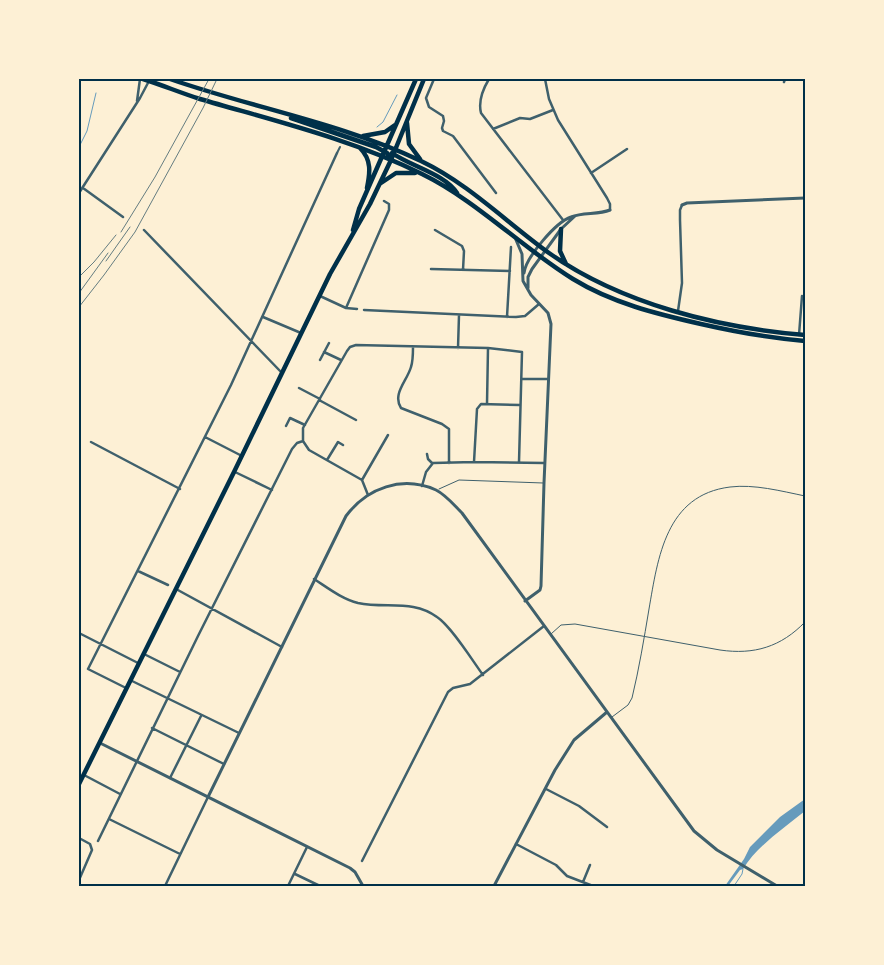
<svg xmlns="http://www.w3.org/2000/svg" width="884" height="965" viewBox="0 0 884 965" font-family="'Open Sans',sans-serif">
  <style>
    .water { fill: #669bbc }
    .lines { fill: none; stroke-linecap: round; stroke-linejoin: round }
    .stream { stroke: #669bbc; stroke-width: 1 }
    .service { stroke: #3f606c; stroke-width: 1 }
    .pedestrian { stroke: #3f606c; stroke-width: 2 }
    .minor { stroke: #3f606c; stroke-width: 2.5 }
    .tertiary { stroke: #3f606c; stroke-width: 3 }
    .trunk { stroke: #003049; stroke-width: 4.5 }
    .rail { stroke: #657d81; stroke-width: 1 }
    .neatline { fill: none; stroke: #003049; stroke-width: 2 }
  </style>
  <rect width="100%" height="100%" fill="#fdf0d5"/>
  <path class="water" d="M805,799V811C784,828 757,846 743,869L740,870L728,886H725L744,859L750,847L780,817Z"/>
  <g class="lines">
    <path class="stream" d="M377,127L383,122L397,95
      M79,147L87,131L96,93
      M734,886L742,874L743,869"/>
    <path class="service" d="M439,489L459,480L543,483
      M551,634L561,625L575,624L720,650C754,655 781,647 805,622
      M612,717L628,705L632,698C639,669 644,639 649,609C658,557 666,495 730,487C754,484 781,491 805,496"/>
    <path class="pedestrian" d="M337,153L340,147"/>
    <path class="minor" d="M434,79L426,98L429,107L443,116L444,121L442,128L443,131L453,136L496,193
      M489,79C483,89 478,101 481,113L563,220
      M545,79L549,99L558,120L607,198L610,204V210
      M784,82L785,79
      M137,101L140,79
      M493,129L520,118L530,119L553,110
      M591,173L627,149
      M83,188L123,217
      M79,193L140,98L149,81
      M144,230L282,373
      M435,230L462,246L464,251L463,270
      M431,269L510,271
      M320,296L346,308L357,309
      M346,308L389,210V204L384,201
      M364,310L516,317L525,316L539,304
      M678,311L682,283L680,220V210L682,205
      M263,317L301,333
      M507,317L511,247
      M799,335L802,296
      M413,347C413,354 413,361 411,367C407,381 392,394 401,408L442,424L449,429V463
      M458,348L459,315
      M324,352L341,360
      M320,360L329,343
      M522,379H548
      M299,388L320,399
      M319,400L356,420
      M487,404L488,348
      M286,426L290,418L305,425
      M205,437L242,456
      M91,442L180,489
      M427,454L428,459L432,463
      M327,460L338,442L343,445
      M474,462L477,409L481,404L520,405
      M235,472L272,490
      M362,480L388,435
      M422,486L426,472L433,463L474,462L544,463
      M368,495L362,480L309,450L303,441V428L347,351L350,347L356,345L488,348L522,352L519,462
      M138,571L168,585
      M314,579C328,588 342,599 358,603C386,609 413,599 437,617C451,626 472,660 483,675
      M176,589L282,647
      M79,633L138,663
      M144,654L180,672
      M130,680L239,733
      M126,688L88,669L231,385L337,153
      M152,728L224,764
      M84,775L120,794
      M170,778L201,716
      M546,789L579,806L607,827
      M109,819L180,854
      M79,838L90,844L92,850L79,880
      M98,841L198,636L292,449L297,443L303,441
      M516,844L556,865L567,876L593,886
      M362,861L448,692L453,688L470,684L544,626
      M295,874L320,886
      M583,882L590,865
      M165,886L208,797
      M288,886L307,847"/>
    <path class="tertiary" d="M682,205L687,203L805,198
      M516,240L522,254L523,281L531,295L548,313L551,324L544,483L541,586L540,590L525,601
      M524,273C526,257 556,222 571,217C583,212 598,215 610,210
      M528,288V277L532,269L561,229L575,216
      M100,743L350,868L355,872L363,886
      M208,797L346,516C367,488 402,475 436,490C446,495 454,505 462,513L694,831L717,850L777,886
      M494,886L555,770L574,740L607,712"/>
    <path class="trunk" d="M143,79C162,85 181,93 200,99C275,121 351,139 422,174C477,201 521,247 573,279C612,303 657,314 701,324C736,332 770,338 805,341
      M170,79C253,108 341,123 421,161C469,184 506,222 549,253C621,304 719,328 805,335
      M291,118L376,147L387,153L391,158
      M407,123L409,144L420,159
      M363,136L385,132L395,125
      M360,148C372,160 370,173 367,188
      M392,153C410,166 445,174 457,193
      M381,183L396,173H415
      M561,229L560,251L566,264
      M353,230L359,209L416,79
      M79,784L234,472L330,274L370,204L391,160L424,79"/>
    <path class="rail" d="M121,232L155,177L209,79
      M106,261L130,227
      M79,277L94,262L116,235
      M79,293L108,253
      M79,307L104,275L135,232L203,108L217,79"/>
  </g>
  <rect width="884" height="965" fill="none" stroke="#fdf0d5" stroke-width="160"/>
  <rect x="80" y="80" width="724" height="805" class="neatline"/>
</svg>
